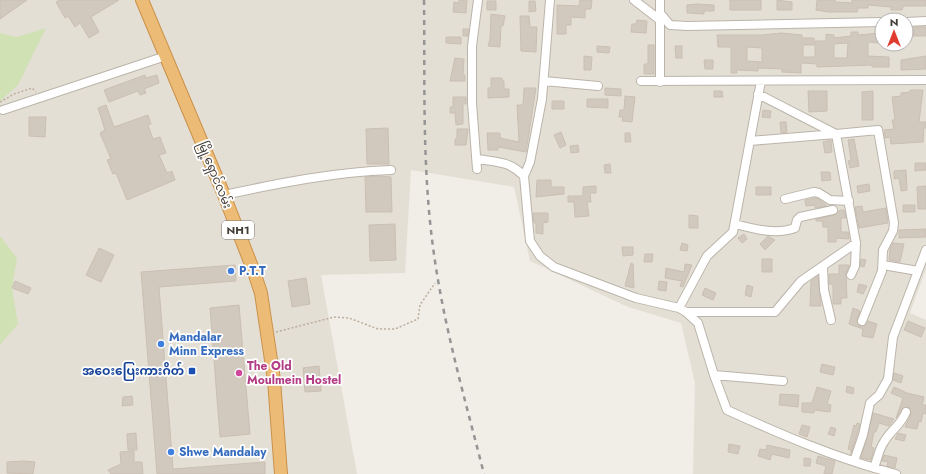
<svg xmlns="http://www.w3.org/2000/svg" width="926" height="474" viewBox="0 0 926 474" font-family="Jost,'Noto Sans Myanmar',sans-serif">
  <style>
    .residential { fill: #e4dfd5; fill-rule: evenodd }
    .green { fill: #d0e1b4 }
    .building { fill: #d1c8be; stroke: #cbbfb2; fill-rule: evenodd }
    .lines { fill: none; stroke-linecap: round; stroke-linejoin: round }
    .minor-casing { stroke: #bbb4aa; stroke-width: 10 }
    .highway-casing { stroke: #ca9048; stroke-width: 14 }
    .path { stroke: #bbae9d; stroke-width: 1.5; stroke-dasharray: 2 2; stroke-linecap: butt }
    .minor { stroke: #fff; stroke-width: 8 }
    .highway { stroke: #ecbc77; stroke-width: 12 }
    .rail { stroke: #959595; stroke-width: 2.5; stroke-dasharray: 5 5; stroke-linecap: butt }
    .shop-dot { fill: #3f7fe0; stroke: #fff; stroke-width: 1.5 }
    .transit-dot { fill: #1a4fb4; stroke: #fff; stroke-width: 1.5 }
    .hotel-dot { fill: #d1479c; stroke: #fff; stroke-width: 1.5 }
    .labels { text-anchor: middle; stroke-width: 3.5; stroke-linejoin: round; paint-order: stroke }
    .shield { fill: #fff; stroke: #7b7773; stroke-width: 1 }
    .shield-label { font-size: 11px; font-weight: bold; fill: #433d37 }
    .street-label { font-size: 12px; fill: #433d37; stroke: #fff }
    .shop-label { font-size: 12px; font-weight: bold; fill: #366cbe; stroke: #fff; text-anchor: start }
    .hotel-label { font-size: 12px; font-weight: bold; fill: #b23c85; stroke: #fff; text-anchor: start }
    .transit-label { font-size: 12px; font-weight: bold; fill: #164399; stroke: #fff; text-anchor: end }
  </style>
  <rect width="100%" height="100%" fill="#f1ede7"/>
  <path class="residential" d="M0,0H926V269L910,313L926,320V474H693L695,383L681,323L628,307L530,261L514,187L411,170L405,273L321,275L357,474H0ZM882,20H906V44H882Z"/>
  <path class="green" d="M46,28L18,85L0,101V33L17,37Z
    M0,236L17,258L12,288L18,324L0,345Z"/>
  <path class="building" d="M0,0H27L0,19Z
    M60,0H119L91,17L99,32L89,38L80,23L75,27L68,16L65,18L56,2Z
    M459,0H467L466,13L453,12L454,2L459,3Z
    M580,0H592L591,9H585V18L571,17V25H566V34H557V5L579,6Z
    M730,0H761V10H730Z
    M777,0L792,2V10H777Z
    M817,0H835V2L852,3V0H926V6H903L902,10H891V7L868,5V8H858L857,12H828L816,10Z
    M487,1H496V10H487Z
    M529,1H535L536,11L529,12Z
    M697,4L714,5V11H704V14L687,13V5Z
    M491,14L505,16L503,26H501L500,47L488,46L490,39Z
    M520,16H529L530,27H537L536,52L521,51Z
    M637,20L647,21L646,33L631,32L632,24H636Z
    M914,27H926V36H913Z
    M463,29H469L468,36H463Z
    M851,32H858V35L879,33L878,43L868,42V56L889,57V67H872V65L817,67V64L803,63L801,65V73L782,72V69L758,68V71L736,70L737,73H731V47H718L717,35H763L781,33L802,35V38H814V45H803V57H815V41H826V34L834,35V38L851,36ZM848,43L847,58H834V44ZM747,47L762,48V62L747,61Z
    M446,37H461V44L446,43Z
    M648,45H654V74H644V64H648Z
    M597,46L610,47L609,53L597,52Z
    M675,46H682V58H676Z
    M584,56L592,57L591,70H584Z
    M926,56V69L901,70V60Z
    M455,58L464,59L463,75H465V81H450Z
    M704,60H713V69H705Z
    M145,75L146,78L157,75L159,83L144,89L146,93L140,95L138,91L109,102L104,90Z
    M491,78H502V81H504V89H509V97L488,98V88H491Z
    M524,88H536L526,152L498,147V150H488L487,133H500V138L519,142L517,105H523Z
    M605,88L621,89V96L605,95Z
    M910,90H923L919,122H926V128H924L923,142L891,144L890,137L885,138L884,130L894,129L892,120H895L892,97L901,96V93L910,92Z
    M714,91H722L723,97H714Z
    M808,91H827V111L809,112Z
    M873,91V120H862V92Z
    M625,96L635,97L632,122L622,121L623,117H619L620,110H624Z
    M453,97H466V104H463V124L456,125L455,113H450V107H453Z
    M587,99H608V108L587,107Z
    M552,101H564V109H552Z
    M106,105L114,127L148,115L151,124L148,125L153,139L160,137L166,153L159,155L167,173L172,171L175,180L127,200L116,173L113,174L107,160L111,159L100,133L105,130L98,108Z
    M763,110L771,111L770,118L762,117Z
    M29,117H46L45,137L29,136Z
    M780,122H786L787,132L781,133Z
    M388,128L389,164H367L366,129Z
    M457,129H468L466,145H455V139H457Z
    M561,132L566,145L560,148L554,135Z
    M625,133H630L631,142H625Z
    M854,139L859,166L850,168L848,161L851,160L848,140Z
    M831,140L832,152L825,153L823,142Z
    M578,145L579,152L571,153L570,146Z
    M915,163H926V170L915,171Z
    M610,164L611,173H605L604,165Z
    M906,170L907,190L901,191L899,178L894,179V171Z
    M821,172H830L831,180L822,181Z
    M378,176L391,177L392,212H366L365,177Z
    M537,180H551V187H564V194L536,197Z
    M869,184L870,191L858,193L857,186Z
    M596,186V193H590L591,202H587L589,216L575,217L574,202H568V196H583V187Z
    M926,186V209H918L917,187Z
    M756,187H771V195H756Z
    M814,198H817L827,206L815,208V205L806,206L805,200Z
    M903,205H915V212H903Z
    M862,206L863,212L886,208L888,223L859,228L855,207Z
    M840,210H844L846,218H841V232H848L849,239L836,238V242H828V227H823L822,221H816V219L835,215Z
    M533,213H548V222L543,223V234L536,233V223H534Z
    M689,215L698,216V228H689Z
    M395,224L396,260L370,261L369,225Z
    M926,229V237L899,238V230Z
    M744,234L747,239L742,243L738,238Z
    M768,236L775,240L765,250L760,244Z
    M682,243L688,245L687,251L680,250Z
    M893,243L904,244L900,262L889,260L890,249Z
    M622,247H633V255L623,256Z
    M99,248L114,255L101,282L86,275Z
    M645,254H653L652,262H644Z
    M762,259H772V272H762Z
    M861,259L866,260L864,267L860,266Z
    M631,263L633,264L634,288L625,286Z
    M685,264L692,265L683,287L680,286L682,281L665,278L666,268L684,272Z
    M235,265L236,281L159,287L173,469L265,462V474H157L141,272Z
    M839,265H849L846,275L847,298H841V304H833V284H829V274H839Z
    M818,276L821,306H810L811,281Z
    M306,278L310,304L292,307L288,281Z
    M15,281L31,288L28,294L12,288Z
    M659,281L667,282L666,291L658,290Z
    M859,284L867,286L863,294L857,292Z
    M747,285L753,287L751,297L745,295Z
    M705,288L716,293L713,300L702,295Z
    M239,305L250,434L220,437L210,308Z
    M853,308L860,311L857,321L860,326H865L868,321L877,324L873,338L862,336L863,329L849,324Z
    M908,321L925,328L921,337L904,330Z
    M822,364L835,367L833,375L820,372Z
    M319,366L321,391L305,392L303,368Z
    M894,373L903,376L901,383L893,380Z
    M847,386L854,388L853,394L846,392Z
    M817,387L831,391L827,404L831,405L830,412L814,410V413L802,412V403H812Z
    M894,387L907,393L924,397L922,405H926V414L923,413L921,422L919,421L917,429L905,427L911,414L909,407L903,408L896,418L903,398L891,393Z
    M780,394L799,395L798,407L779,405Z
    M132,396L133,405L122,406L123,397Z
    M873,413L894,419L889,426L879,423L876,432H874L871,447L874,448L871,460L861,458Z
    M857,423L860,424L851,454V450L848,449L854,425L856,426Z
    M802,425L810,427L807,437L799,434Z
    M831,427L836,429L834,436L828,434Z
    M136,433L137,450H128L127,434Z
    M898,433L906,435L904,441L895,439Z
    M729,444L740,446L738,454L728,452Z
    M767,445L790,450L789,458L772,454L770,460L758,456L760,449L766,450Z
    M134,451V462H142L143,474H111L108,470L121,464L120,452Z
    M884,455L897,458L895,468L887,466L888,462L882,461Z
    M818,456L835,461L832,474H824L826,466L816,463Z
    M804,458L811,459L810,466H804Z
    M24,461L35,462L33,474L7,473V462Z"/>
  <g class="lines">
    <defs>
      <path id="minor" d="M550,0L542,99L530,162L524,176L530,241L540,256L554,267L636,298L679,308L686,312L698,323L714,375L727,410C782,435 838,459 896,474
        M634,0L660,20
        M660,0V82
        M660,13L670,25L687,26L882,22
        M906,22L926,21
        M544,81L598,86
        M641,81L926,80
        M758,94L836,134L878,130L894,223L893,231L883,250L882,271L862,321
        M3,110L166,56
        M750,141L836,134L856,243L855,266L851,275
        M477,159C497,162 509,161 524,176
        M477,169L472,103V46L478,0
        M224,195C280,183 334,172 391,170
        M785,199L814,192L819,193L830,200L849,201
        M735,224C754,229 776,235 795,228L797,220L800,217L833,210
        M883,265L918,271
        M823,268L824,290L831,320
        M679,308L707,256L733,232L761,81
        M686,312H775L801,281L856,243
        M714,375L783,381
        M854,461L863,435L870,403L879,395L888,379L893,337L926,250
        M874,468C877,460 879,449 884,442C892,428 900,427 906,412"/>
      <path id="highway" d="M142,0L224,195L254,272L261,293L274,380L281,474"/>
    </defs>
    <use href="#minor" class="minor-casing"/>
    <use href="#highway" class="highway-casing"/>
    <path class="path" d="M0,102L14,94L32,88L36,92
      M276,332L334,317L349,318L378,329H395L418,319L420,305L435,283"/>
    <use href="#minor" class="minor"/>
    <use href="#highway" class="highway"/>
    <path class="rail" d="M424,0C425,82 422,165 433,247C443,324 465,399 484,474"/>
  </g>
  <g class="shop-dot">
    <circle cx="231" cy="271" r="4"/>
    <circle cx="161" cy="344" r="4"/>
    <circle cx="171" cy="452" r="4"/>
  </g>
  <rect class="transit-dot" x="188" y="367" width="8" height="8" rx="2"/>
  <circle class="hotel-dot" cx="239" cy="373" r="4"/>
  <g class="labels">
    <rect class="shield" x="222" y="221" width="32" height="18" rx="3"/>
    <g class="shield-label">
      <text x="238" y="234">NH1</text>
    </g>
    <g class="street-label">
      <text transform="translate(215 175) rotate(68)" y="4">မြို့ရှောင်လမ်း</text>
    </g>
    <g class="shop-label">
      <text x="239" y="275">P.T.T</text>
      <text x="169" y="341">Mandalar<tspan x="169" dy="14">Minn Express</tspan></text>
      <text x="179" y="456">Shwe Mandalay</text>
    </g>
    <g class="hotel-label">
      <text x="247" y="370">The Old<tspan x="247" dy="14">Moulmein Hostel</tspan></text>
    </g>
    <g class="transit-label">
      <text x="184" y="375">အဝေးပြေးကားဂိတ်</text>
    </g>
  </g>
  <g transform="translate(894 32)"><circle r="19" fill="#ffffff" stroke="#b4b1af"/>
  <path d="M0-3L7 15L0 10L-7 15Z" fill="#df3c2f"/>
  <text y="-6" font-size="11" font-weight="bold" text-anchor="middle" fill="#433d37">N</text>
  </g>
</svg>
